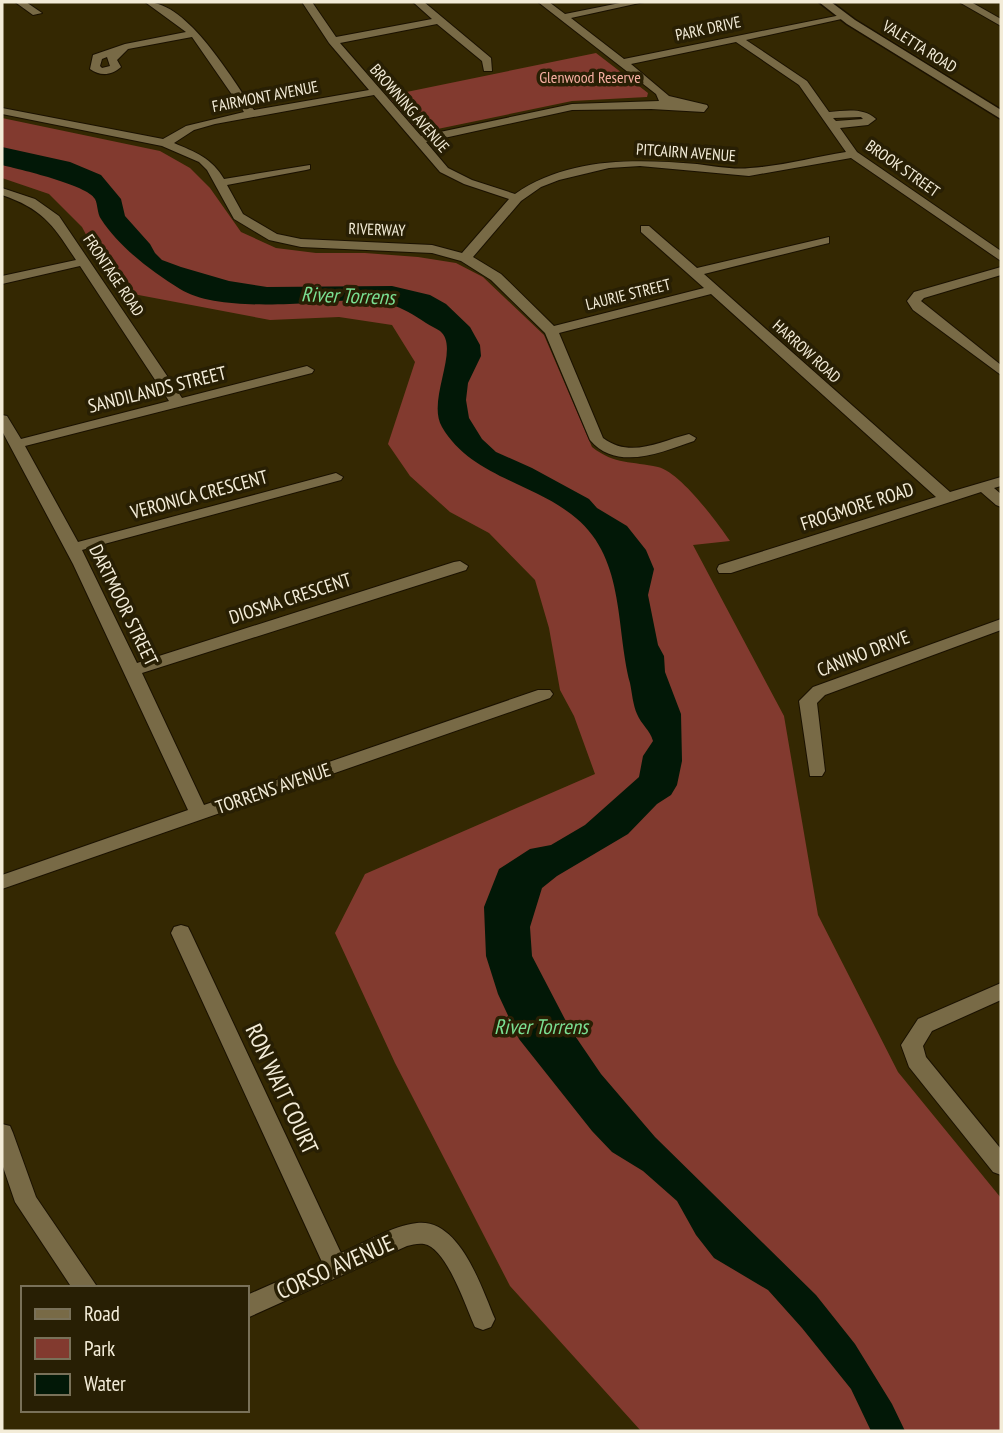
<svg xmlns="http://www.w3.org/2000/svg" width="1003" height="1433" viewBox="0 0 1003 1433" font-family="'PT Sans Narrow',sans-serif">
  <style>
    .green { fill: #823a2f }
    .water { fill: #021807 }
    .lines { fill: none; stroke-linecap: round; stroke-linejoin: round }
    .minor-casing { stroke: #1a1100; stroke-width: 2 }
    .tertiary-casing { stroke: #1a1100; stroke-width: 3 }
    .minor { fill: #786a46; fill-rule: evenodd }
    .tertiary { fill: #786a46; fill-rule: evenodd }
    .labels { text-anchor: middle; stroke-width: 7; stroke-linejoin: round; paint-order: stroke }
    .far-street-label { font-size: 16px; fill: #f3ecd8; stroke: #281f04 }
    .far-park-label { font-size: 16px; fill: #f5aea1; stroke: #281f04 }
    .street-label { font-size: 19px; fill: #f3ecd8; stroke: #281f04 }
    .water-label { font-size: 21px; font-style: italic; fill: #7adf92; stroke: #281f04 }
    .near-street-label { font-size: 23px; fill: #f3ecd8; stroke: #281f04 }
  </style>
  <rect width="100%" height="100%" fill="#342802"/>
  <path class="green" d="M596,53L648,93L647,97L572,101L423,132L416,130L387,96Z
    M2,118L160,151L190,168L210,188L241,232L276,248L316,253H365L418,257L456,263L483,277L544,335L592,447C615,465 632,461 658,467C680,472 717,522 730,541L693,545L784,716L818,915L898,1072L1001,1198V1431H641L510,1286L395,1063L335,933L365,874L595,774L574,716L560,690L549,628L535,580L489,533L450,512L410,476L388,444L415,362L392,325L339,317L270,320L128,293L101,263L82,227L49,194L2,178Z"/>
  <path class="water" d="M2,147L70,162L101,175L121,199L125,216L150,244L155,253L162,260L181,267L229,281L267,287L392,286L430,295L446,304L470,327L480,345L481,356L468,383L466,400L469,418L482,439L496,452L532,468L589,499L597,508L627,526L646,550L654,569L648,595L658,645L664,656L665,672L681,714L682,761L677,785L671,795L657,804L628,834L557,876L542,888L530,927L532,956L569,1027L601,1074L655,1137L816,1295L855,1344L892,1404L905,1431H871L851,1389L802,1328L768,1290L714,1258L696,1235L677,1201L643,1171L612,1152L592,1131L519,1039L498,994L486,956L484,907L499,869L530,849L551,845L585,825L639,777L643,756L653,741C650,730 641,724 637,714C633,705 632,693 630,683C615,625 626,555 571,514C529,482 470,475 442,427C426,400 461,348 440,331C436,328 430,326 426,323C414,315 403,308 389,304C363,296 336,302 310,303C274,305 210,308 180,289C151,271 119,247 101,219C97,213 98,205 95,199C88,185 18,169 2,165Z"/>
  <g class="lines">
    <defs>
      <path id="minor" d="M15,2H26L42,13L33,15Z
        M145,2C187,0 232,79 254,110L369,90L329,43L302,2H312L336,37L432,19L413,2H424L491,58L492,71H484L482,61L437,24L340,43L421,136L572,104L659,101L656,94L538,2H549L565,14L625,2H644L571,18L624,59L846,14V18L746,40L807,81L829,112C845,111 863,107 876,119L868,125L840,128L857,152L1001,251V261L851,158L749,176L640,166L609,168L559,180L541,187L521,201L473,257L501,274L554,326L704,288L641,232V226H649L697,268L829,237V243L704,274L950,492L1001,477V486L994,488L1001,494V507L996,505L981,492L731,573H719L717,569L719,565L936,497L711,294L559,333L603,438C631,459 660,441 689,434L696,438L694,441C662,452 617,472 590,440L545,333L491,280L461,261L432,253L301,247L269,240L234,219L207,170L199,162L162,146L2,114V108L163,139L186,126L244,112L192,37L128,49L117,60L121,67C112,75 101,77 90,69L93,55L125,44L186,32ZM736,42L799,85L846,152C814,157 782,166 750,168C733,170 714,166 697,164C635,159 568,157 515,194L472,180L448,168L426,142L572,110L651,109L704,112L708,107L707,105L669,96L631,64ZM107,57L110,66L102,68L100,66L102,59ZM374,95L440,172L464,184L509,199L462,253L432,245L301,239L277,234L243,214L227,185L306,170L310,169V165L224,179C212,158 195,152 174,143L194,130L215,124ZM861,117L863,119L836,121L833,118Z
        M959,2H971L1001,19V26Z
        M2,188L35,199L59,216L182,398L307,366L314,370L312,373L25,446L78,542L336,473L343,477L341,480L82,550L137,663L454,562L460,561L468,566L466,570L142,673L204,805L538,690H550L553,694L550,698L2,889V875L188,810L73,564L2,431V415L7,416L21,439L169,401L80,266L2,284V276L76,260C53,225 43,209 2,195Z
        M1001,267V275L924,298L921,301L1001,365V375L913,310L907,301L914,292Z
        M1001,619V630L825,695L817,703L825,771L822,776H810L799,701L813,687Z
        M181,925L188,927L191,933L341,1253C365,1243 391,1226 417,1223C460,1218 482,1289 495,1319L491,1327L483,1330L475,1327C466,1308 447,1248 424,1244C418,1243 412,1245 407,1246L247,1318V1295L322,1262L171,933L174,927Z
        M1001,983V1000L932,1031L923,1046L926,1057L1001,1149V1175L993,1172L909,1067L901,1045L918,1019Z
        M2,1124L10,1126L13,1133L36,1197L98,1288H72L15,1202L2,1164Z"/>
      <path id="tertiary" d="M819,2H831L855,20L1001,110V119L847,24Z"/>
    </defs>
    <use href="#minor" class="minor-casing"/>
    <use href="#tertiary" class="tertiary-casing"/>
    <use href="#minor" class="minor"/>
    <use href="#tertiary" class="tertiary"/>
  </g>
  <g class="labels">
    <g class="far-street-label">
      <text transform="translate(708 28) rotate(-12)" y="6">PARK DRIVE</text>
      <text transform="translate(920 46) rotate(32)" y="6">VALETTA ROAD</text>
      <text transform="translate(265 96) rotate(-11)" y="6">FAIRMONT AVENUE</text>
      <text transform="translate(410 108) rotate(49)" y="6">BROWNING AVENUE</text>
      <text transform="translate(686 152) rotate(4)" y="6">PITCAIRN AVENUE</text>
      <text transform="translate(903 168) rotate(35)" y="6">BROOK STREET</text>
      <text transform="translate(377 229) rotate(2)" y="6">RIVERWAY</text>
      <text transform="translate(114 275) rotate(56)" y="6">FRONTAGE ROAD</text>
      <text transform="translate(628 294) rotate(-14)" y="6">LAURIE STREET</text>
      <text transform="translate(807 351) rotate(42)" y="6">HARROW ROAD</text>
    </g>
    <g class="far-park-label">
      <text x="590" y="83">Glenwood Reserve</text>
    </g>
    <g class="street-label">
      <text transform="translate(157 389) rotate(-14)" y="7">SANDILANDS STREET</text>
      <text transform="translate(199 494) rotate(-15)" y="7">VERONICA CRESCENT</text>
      <text transform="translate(857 506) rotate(-18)" y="7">FROGMORE ROAD</text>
      <text transform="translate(290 598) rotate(-18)" y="7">DIOSMA CRESCENT</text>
      <text transform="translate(124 605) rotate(64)" y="7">DARTMOOR STREET</text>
      <text transform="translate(863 653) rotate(-21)" y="7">CANINO DRIVE</text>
      <text transform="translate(273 788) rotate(-19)" y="7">TORRENS AVENUE</text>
    </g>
    <g class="water-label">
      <text transform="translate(348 296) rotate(2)" y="7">River Torrens</text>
      <text x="541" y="1034">River Torrens</text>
    </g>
    <g class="near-street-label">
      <text transform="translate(282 1089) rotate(65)" y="8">RON WAIT COURT</text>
      <text transform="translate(335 1267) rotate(-24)" y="8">CORSO AVENUE</text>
    </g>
  </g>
  <rect width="1003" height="1433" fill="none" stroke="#f3ecd8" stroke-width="7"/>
  <rect x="21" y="1286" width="228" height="126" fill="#281f04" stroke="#797159" stroke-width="2"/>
  <rect x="35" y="1309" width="35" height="10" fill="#786a46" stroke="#797159" stroke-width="2"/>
  <text x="84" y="1321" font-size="21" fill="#f3ecd8">Road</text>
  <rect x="35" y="1338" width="35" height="21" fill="#823a2f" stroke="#797159" stroke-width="2"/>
  <text x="84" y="1356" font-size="21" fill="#f3ecd8">Park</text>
  <rect x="35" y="1374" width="35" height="21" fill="#021807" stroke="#797159" stroke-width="2"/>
  <text x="84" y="1391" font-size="21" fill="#f3ecd8">Water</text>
</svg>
